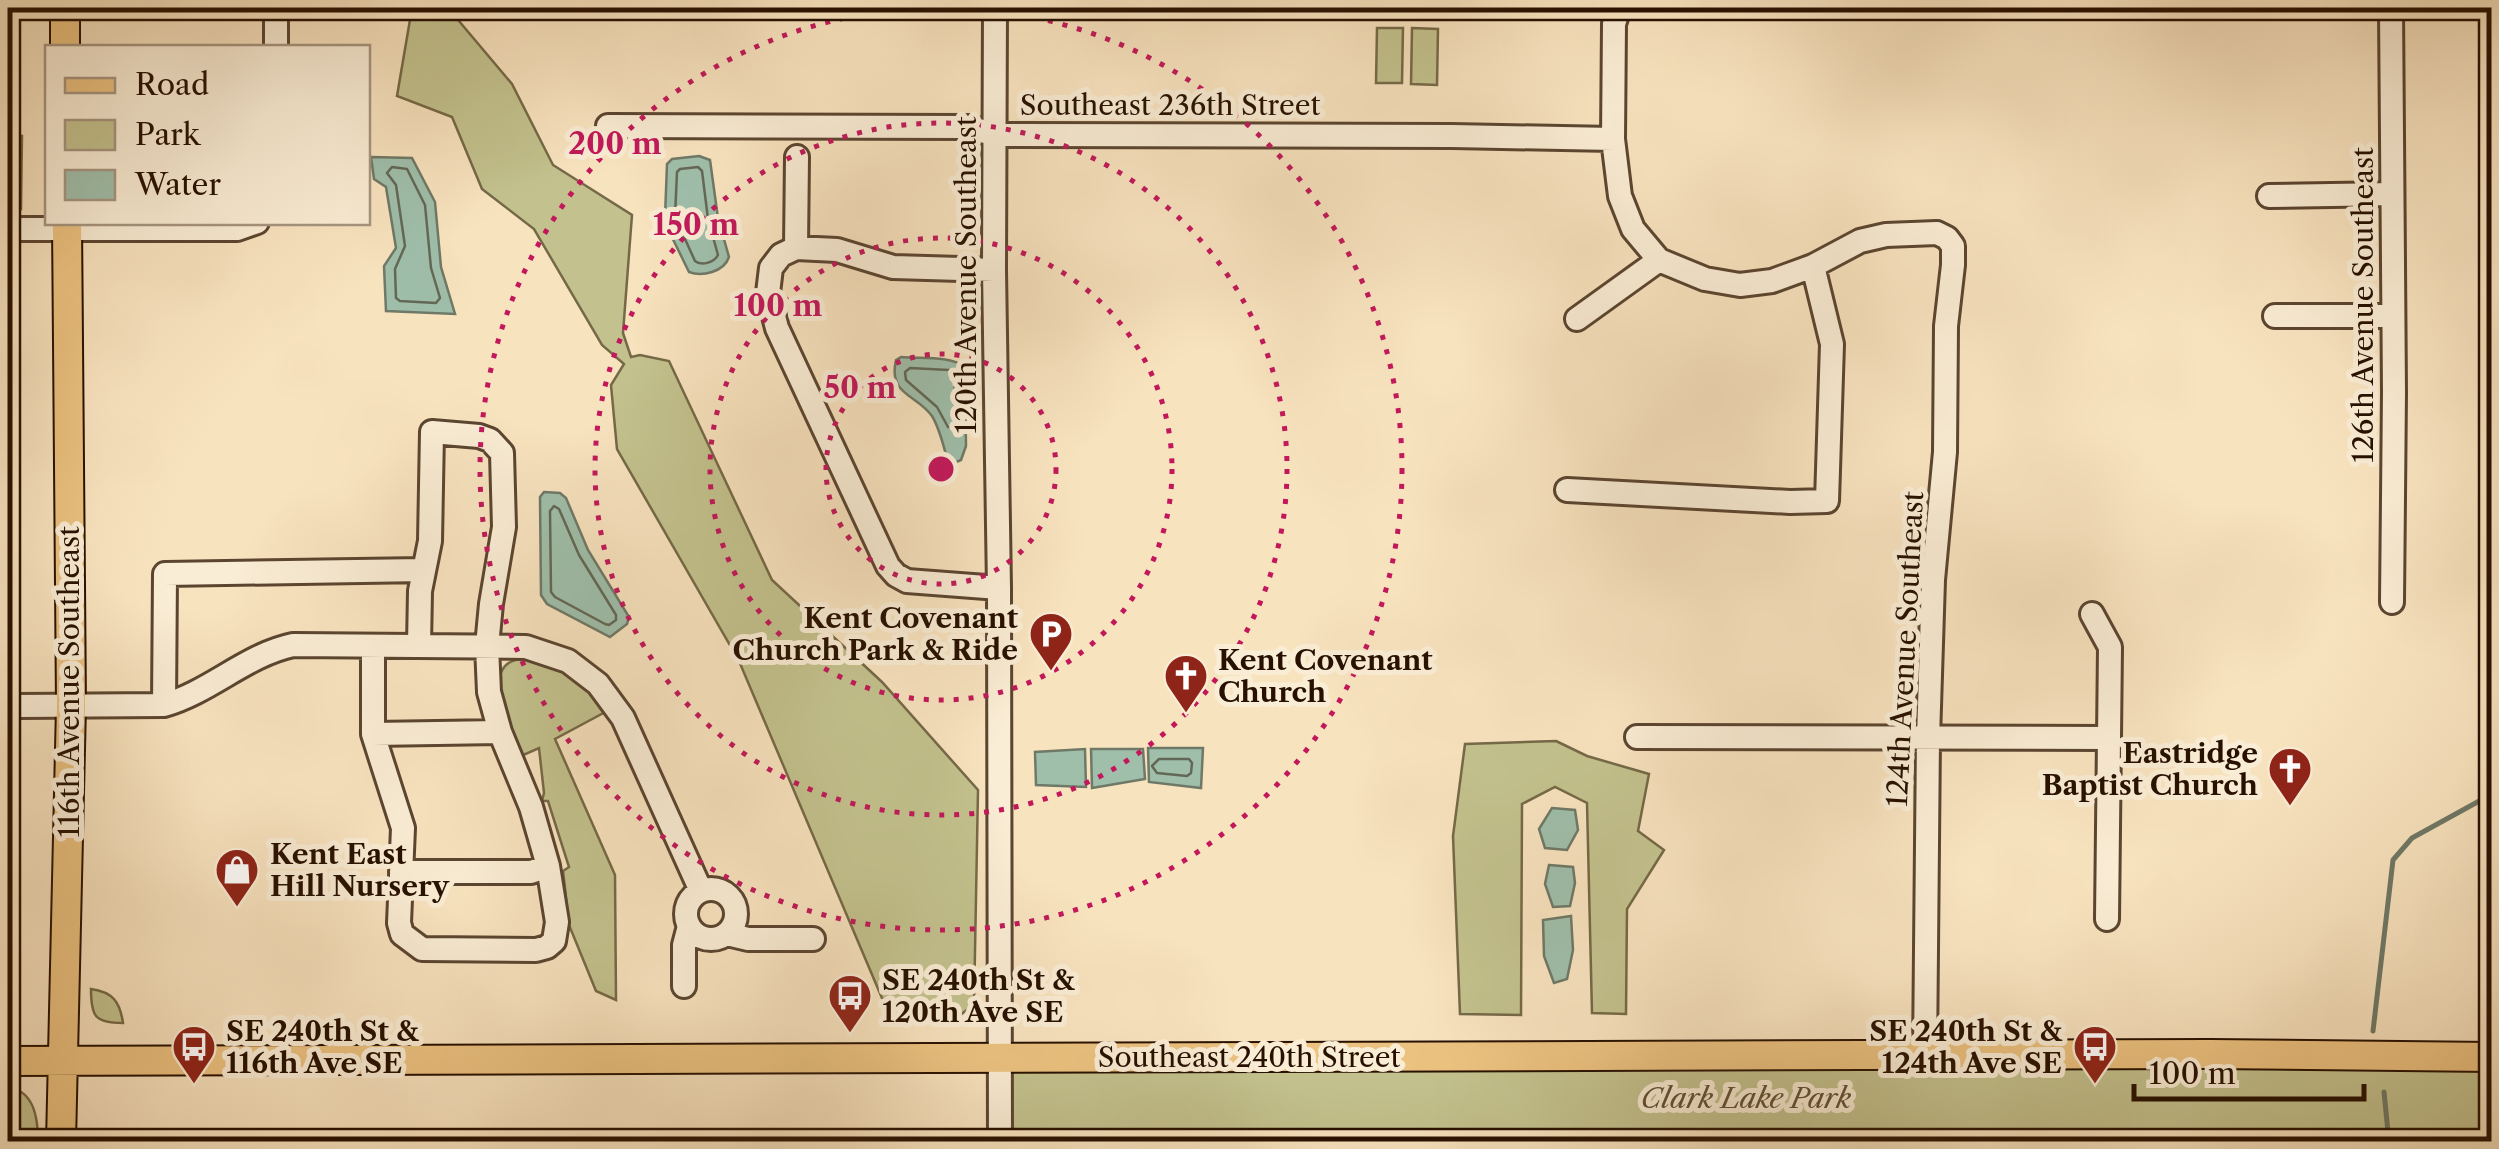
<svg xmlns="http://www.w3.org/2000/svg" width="2499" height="1149" viewBox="0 0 2499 1149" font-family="'Libre Caslon Text',serif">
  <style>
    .green { fill: #c3c28e; stroke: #756947; stroke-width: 2.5 }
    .water { fill: #9fbfab; stroke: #6f7967; stroke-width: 2.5 }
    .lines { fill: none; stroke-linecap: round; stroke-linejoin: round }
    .shore { stroke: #636856; stroke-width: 2.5 }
    .stream { stroke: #6f7967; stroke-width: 5 }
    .minor-casing { stroke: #5b4530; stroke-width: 28 }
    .major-casing { stroke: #271000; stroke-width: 32 }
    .minor { stroke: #faedd5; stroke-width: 22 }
    .major { stroke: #ecc280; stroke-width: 28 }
    .ring { fill: none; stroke: #c2185b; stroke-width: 5; stroke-dasharray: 5 10 }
    .labels { text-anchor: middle; stroke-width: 10; stroke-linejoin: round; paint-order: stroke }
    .street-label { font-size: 28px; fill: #271000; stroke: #faedd5 }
    .poi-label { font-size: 28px; font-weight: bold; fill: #271000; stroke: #faedd5; text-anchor: start }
    .park-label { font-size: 28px; font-style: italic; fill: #5e4e32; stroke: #faedd5 }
    .centre { fill: #c2185b; stroke: #faedd5; stroke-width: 5 }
    .ring-label { font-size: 30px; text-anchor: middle; font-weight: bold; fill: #c2185b; stroke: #faedd5; stroke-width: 10; stroke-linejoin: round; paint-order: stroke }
  </style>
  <rect width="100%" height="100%" fill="#f8e3bf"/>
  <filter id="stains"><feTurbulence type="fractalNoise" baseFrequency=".002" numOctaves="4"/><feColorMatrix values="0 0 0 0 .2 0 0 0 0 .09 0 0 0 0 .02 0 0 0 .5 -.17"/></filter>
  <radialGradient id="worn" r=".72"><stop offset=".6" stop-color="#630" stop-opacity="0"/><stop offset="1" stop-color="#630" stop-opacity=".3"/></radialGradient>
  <path class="green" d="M412,8H448L512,84L553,165L632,215L623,333L631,357L640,355L669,361L772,580L882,682L978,790L974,1005L953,1020L890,1017L739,661L617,449L611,385L624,364L602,345L534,229L482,189L452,117L397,96Z
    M1377,28H1403L1402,83H1376Z
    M1412,28L1438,29L1437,85L1411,84Z
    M8,135L22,136L21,209H8Z
    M520,659C562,665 579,681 609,710L555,739L615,875L616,1000L596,991L569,925L563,871L569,867L548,801H542L544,793L539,748L521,756C512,733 477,665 520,659Z
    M1556,741L1587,756L1649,774L1638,831L1664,850L1627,909L1626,1014L1592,1013L1587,803L1555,787L1522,804L1521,1015L1460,1014L1453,836L1465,744Z
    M91,989C113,992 120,1002 123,1023C95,1023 91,1017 91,989Z
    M2491,1057V1141H1000V1058Z
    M8,1088C35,1090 38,1120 38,1141H8Z"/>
  <path class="water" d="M699,156L710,160L718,218L729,257C724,272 702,277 689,272L667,227L665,217L667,164L672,159Z
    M371,157L412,158L435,202L441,267L455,314L386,311L384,266L396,248L386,187L374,179Z
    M901,357C921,359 949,355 965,367L966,446L961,460L954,463L948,462C944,448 940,429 932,416C916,394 888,395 896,360Z
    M544,492L560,493L566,498L588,550L629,617L627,624L610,637L547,604L541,595L540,497Z
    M1148,748H1203L1201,788L1149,782Z
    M1085,749L1086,787L1036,785L1035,752Z
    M1091,749H1143L1145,779L1092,788Z
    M1552,808L1575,810L1578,830L1567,850L1545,848L1539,829Z
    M1549,865L1573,867L1575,883L1570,906L1553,907L1545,884Z
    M1571,916L1573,950L1567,979L1554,983L1544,956L1543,920Z"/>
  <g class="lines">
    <path class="shore" d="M392,167L407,169L425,205L431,268L440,298L436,303L400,301L396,298L395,269L405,246L396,185L387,173Z
      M698,167L702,171L708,219L718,255C714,263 701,266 695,261L675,217L677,172L680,169Z
      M910,368L949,370L954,373L956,423L954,428L948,427L937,407L906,380L905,372Z
      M554,506L559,509L579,555L616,615V620L609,625L605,624L555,597L551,592L550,511Z
      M1159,759H1189L1192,763L1191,773L1187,776L1157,773L1152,766Z"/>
    <path class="stream" d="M2373,1031L2393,860L2412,838L2492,794
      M2384,1092L2389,1142"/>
    <defs>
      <path id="minor" d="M276,8V48
        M995,8L994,270L999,588L1000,1142
        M1619,8L1614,24L1613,139L1620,196L1633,229L1659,260L1705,279L1740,285L1772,281L1813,266L1860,241L1886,235L1937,233L1947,238L1953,246V265L1946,326L1945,452L1933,580L1928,738L1925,1055
        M2391,8L2394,392L2392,602
        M608,126L969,127L995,135L1452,136L1613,139
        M2269,196L2392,194
        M8,229H237L257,222
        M796,248L797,157
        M994,270L893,267L837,250L796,248L781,255L771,268L768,293L777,328L888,566L896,575L907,581L999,588
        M2275,316H2393
        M1577,319L1659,260
        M1567,490L1790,502L1827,501L1832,344L1813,266
        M2092,614L2110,647L2107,919
        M373,646V734L403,828L399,923L402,934L422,949L536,950L547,947L554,941L557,922L548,866L531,807L500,732L489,692L487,646L491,604L504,527L502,453L490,440L479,436L432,432L430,541L420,591L419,646
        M8,702L18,706L164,705C210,692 246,655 293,645L526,647L568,661L598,684L623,718L701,891
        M164,705L165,574L424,570
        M373,734L500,732
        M1637,737L2109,738
        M401,872H531L548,866
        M686 914a25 25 0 1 1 50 0a25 25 0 1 1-50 0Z
        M727,934L748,939H813
        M684,986V945L689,926"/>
      <path id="major" d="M65,8V48
        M8,1061L2210,1054L2492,1057
        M61,1142L71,706L67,222"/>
    </defs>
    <use href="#minor" class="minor-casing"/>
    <use href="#major" class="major-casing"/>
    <use href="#minor" class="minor"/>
    <use href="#major" class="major"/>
  </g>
  <g class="ring">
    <circle cx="941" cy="469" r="115"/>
    <circle cx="941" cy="469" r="231"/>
    <circle cx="941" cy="469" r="346"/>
    <circle cx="941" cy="469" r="461"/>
  </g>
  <defs>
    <symbol id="parking-pin" viewBox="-11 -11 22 30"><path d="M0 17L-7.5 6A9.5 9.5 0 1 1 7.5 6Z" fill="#8f2418" stroke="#faedd5"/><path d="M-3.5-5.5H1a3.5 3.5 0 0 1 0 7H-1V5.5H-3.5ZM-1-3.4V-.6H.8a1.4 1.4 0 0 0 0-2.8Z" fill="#fff"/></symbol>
    <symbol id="church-pin" viewBox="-11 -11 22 30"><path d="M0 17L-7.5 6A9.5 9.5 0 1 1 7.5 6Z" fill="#8f2418" stroke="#faedd5"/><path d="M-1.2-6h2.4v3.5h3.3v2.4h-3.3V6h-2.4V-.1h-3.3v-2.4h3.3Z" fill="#fff"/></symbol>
    <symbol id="shop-pin" viewBox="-11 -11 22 30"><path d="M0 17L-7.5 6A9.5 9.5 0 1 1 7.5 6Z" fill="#8f2418" stroke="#faedd5"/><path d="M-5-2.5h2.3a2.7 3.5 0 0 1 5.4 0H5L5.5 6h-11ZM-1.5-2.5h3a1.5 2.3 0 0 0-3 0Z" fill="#fff"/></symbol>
    <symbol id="bus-pin" viewBox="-11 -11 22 30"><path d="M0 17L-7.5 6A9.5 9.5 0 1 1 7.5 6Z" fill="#8f2418" stroke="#faedd5"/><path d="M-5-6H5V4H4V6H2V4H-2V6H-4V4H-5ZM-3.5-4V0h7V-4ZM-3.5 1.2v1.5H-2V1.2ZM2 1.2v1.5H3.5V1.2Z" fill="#fff"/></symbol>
  </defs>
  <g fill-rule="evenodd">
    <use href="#parking-pin" x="1026" y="609" width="50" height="68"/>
    <use href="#church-pin" x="1161" y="651" width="50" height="68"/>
    <use href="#church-pin" x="2265" y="744" width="50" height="68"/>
    <use href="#shop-pin" x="212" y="845" width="50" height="68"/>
    <use href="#bus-pin" x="825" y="971" width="50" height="68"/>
    <use href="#bus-pin" x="169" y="1022" width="50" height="68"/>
    <use href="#bus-pin" x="2070" y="1022" width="50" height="68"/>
  </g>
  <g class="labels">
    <g class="street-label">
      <text x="1170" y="115">Southeast 236th Street</text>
      <text transform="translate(966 275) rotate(-90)" y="10">120th Avenue Southeast</text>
      <text transform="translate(2363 305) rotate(-90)" y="10">126th Avenue Southeast</text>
      <text transform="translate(1905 649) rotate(-87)" y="10">124th Avenue Southeast</text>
      <text transform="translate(69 682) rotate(-90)" y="10">116th Avenue Southeast</text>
      <text x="1249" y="1067">Southeast 240th Street</text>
    </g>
    <g class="poi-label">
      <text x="1018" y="628" text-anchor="end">Kent Covenant<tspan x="1018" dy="32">Church Park &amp; Ride</tspan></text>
      <text x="1218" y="670">Kent Covenant<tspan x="1218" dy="32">Church</tspan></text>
      <text x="2258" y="763" text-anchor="end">Eastridge<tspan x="2258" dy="32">Baptist Church</tspan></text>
      <text x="270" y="864">Kent East<tspan x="270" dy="32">Hill Nursery</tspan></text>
      <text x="882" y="990">SE 240th St &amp;<tspan x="882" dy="32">120th Ave SE</tspan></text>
      <text x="226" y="1041">SE 240th St &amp;<tspan x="226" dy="32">116th Ave SE</tspan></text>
      <text x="2062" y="1041" text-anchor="end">SE 240th St &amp;<tspan x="2062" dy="32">124th Ave SE</tspan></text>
    </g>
    <g class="park-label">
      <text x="1746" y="1108">Clark Lake Park</text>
    </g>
  </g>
  <circle cx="941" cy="469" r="15" class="centre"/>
  <g class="ring-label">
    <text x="615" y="154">200 m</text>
    <text x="696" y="235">150 m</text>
    <text x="778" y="316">100 m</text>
    <text x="860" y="398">50 m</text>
  </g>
  <rect width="2499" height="1149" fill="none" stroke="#f8e3bf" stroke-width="40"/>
  <rect x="10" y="10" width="2479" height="1129" fill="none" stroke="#271000" stroke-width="5"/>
  <rect x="20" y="20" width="2459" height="1109" fill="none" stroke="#271000" stroke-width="2.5"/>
  <rect x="45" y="45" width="325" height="180" fill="#faedd5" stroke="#a69580" stroke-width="2.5"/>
  <rect x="65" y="78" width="50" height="15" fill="#ecc280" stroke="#a69580" stroke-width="2.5"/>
  <text x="135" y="95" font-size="30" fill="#271000">Road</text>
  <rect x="65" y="120" width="50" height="30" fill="#c3c28e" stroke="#a69580" stroke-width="2.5"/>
  <text x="135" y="145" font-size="30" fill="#271000">Park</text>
  <rect x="65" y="170" width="50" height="30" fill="#9fbfab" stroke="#a69580" stroke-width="2.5"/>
  <text x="135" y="195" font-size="30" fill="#271000">Water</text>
  <path d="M2134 1084v15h230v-15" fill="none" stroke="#271000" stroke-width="5"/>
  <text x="2149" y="1084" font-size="30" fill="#271000" stroke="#faedd5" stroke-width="8" paint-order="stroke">100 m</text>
  <rect width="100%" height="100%" filter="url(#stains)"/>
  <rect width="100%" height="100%" fill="url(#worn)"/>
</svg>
